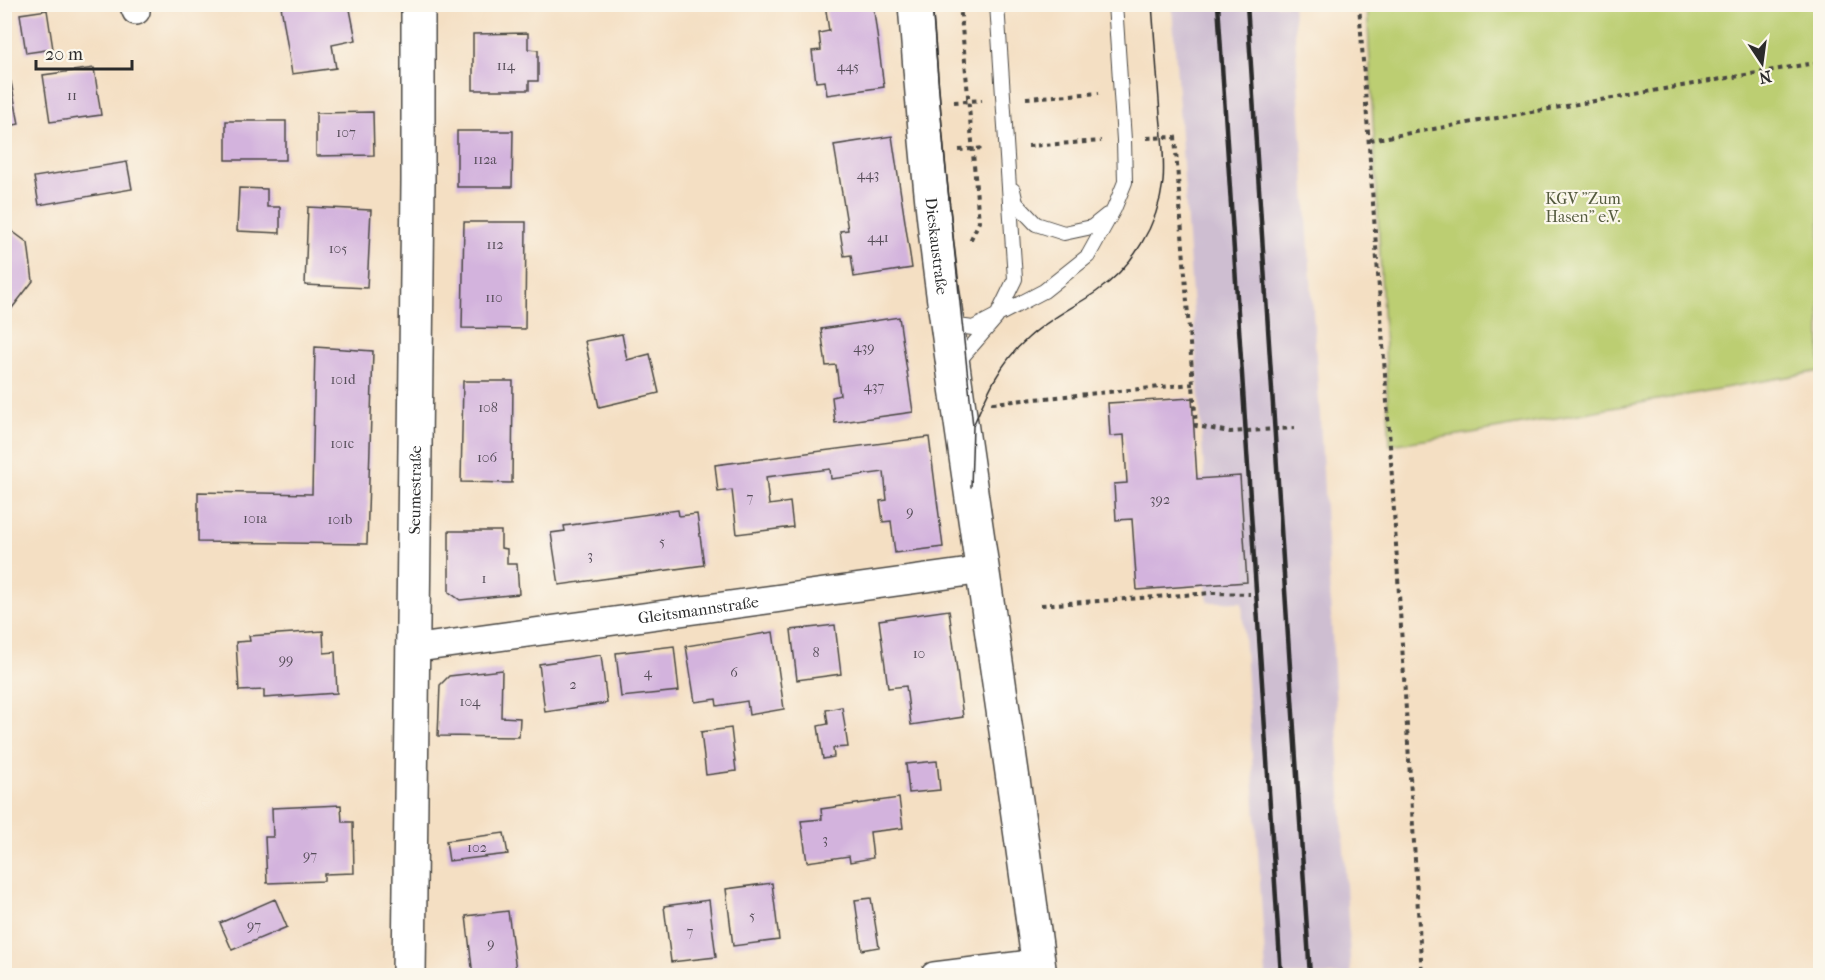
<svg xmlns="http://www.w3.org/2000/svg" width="1825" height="980" viewBox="0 0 1825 980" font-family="'IM FELL French Canon',serif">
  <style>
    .industrial { fill: #cebed1 }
    .green { fill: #bcce72; stroke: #747c4e; stroke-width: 1.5 }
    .building { fill: #d3b3dd }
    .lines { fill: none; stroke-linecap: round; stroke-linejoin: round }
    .lane-casing { stroke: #494642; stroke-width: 16 }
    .street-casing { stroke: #494642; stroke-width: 30 }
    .secondary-casing { stroke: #494642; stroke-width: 36 }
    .path { stroke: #494642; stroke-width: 4; stroke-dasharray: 4.5 4.5; stroke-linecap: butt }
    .lane { stroke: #fff; stroke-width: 14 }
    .street { stroke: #fff; stroke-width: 27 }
    .secondary { stroke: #fff; stroke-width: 33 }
    .tram { stroke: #2b2b2b; stroke-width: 1.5 }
    .rail { stroke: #2b2b2b; stroke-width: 4.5 }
    .labels { text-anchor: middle; stroke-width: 4.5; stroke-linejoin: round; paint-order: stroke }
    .number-label { font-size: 14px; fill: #554d58 }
    .park-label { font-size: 16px; fill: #565c40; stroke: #fbf7ec }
    .street-label { font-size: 16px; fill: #2b2b2b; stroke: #fbf7ec }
  </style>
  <rect width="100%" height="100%" fill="#fbf7ec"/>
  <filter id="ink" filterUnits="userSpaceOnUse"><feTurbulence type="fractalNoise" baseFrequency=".0167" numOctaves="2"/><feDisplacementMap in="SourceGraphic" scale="12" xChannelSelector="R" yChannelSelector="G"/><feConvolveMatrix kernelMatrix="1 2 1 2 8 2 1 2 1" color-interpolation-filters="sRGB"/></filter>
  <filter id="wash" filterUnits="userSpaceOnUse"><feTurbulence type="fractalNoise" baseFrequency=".008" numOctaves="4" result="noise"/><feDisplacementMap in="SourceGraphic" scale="24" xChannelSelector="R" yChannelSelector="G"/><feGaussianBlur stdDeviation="1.35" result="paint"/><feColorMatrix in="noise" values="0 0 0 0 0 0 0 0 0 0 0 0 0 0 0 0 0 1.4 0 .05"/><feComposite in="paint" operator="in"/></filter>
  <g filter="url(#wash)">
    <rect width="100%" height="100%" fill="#f4dfc3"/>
    <path class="industrial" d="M1172,5H1293L1320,418L1351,975H1266L1242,602H1208L1206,585L1207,514Z"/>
    <path class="green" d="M1367,5H1820V371L1472,433L1390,445Z"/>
    <g id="blocks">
      <path class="building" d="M292,4H349L356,40L332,45L336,68L292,74L281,6Z
        M825,4H873L884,87L827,95L825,81L816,82L812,51L821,50L819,33L829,31Z
        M47,10L53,49L26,53L20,14Z
        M528,33V49L538,50V81H529V90H473V34Z
        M94,68L101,115L50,122L43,75Z
        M11,82L19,124L4,127V84Z
        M373,112L374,155L316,156V113Z
        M226,121H286V160H226Z
        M457,131H513L512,187H457Z
        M892,136L912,268L854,277L851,255L844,256L840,231L848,230L834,145Z
        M127,162L132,189L39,205L34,177Z
        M239,188L267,189V207H280V233L237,231Z
        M308,207L371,210L367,288L305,285Z
        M464,222H526L525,329L462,328Z
        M5,226L28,243L33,281L9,312L5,313Z
        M899,317L913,412L835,423L832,397L840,395L836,365L826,366L821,329Z
        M622,334L627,360L650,354L659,393L599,407L585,341Z
        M315,347L373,351L367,544L198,542V492L312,494Z
        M463,381H513L512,483L461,482Z
        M1192,398L1197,479L1240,476L1247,582L1137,590L1132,519L1116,520L1114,484L1127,483L1124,435L1110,436L1108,403Z
        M929,437L943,547L895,553L891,521L883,522L880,501L887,500L884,472L831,479L830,469L766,477L769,505L790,502L793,527L737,534L732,490L718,492L715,465Z
        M678,510L679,516L697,514L704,565L559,585L551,533L565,531L564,526Z
        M449,531H501V548L507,549V564H517L519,594L460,600L449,592Z
        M949,610L963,717L911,725L906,686L888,688L879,620Z
        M835,625L841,674L797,680L791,630Z
        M323,631L324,653L335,652L337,693L264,698V690L239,691L236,642L250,641L249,636Z
        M773,632L784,709L749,715L747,701L717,706L716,699L695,702L686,646Z
        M674,646L679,691L621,697L616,653Z
        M601,655L607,703L545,712L539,664Z
        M502,670L501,717L520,718L519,737L438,736L440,685L449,676Z
        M842,707L848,747L833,748L834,757L823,759L818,726L828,724L826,710Z
        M731,728L736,771L706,775L701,732Z
        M937,761L940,790L909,793L906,764Z
        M899,798L903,828L870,832L873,858L850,862L849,856L807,862L801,821L822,819L821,809Z
        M341,805L342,822H353L354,873L324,874V881L267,883L265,837H273L272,808Z
        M504,833L508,854L449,861L446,841Z
        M772,883L779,940L733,946L726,889Z
        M871,898L879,947L862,950L855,900Z
        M275,899L287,927L232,950L220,923Z
        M709,900L716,957L671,962L664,906Z
        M508,911L516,970L473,976L466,916Z"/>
    </g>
  </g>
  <g filter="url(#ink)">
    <use href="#blocks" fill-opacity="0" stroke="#494642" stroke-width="1.5"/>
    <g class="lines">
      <defs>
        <path id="lane" d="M1013,190L1016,203L1036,224L1064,233L1092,227L1107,215
          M951,317L958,326L973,328L1044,291L1088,256L1114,209L1125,182L1124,140L1115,4
          M956,364L996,318L1015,279L997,4"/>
        <g id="street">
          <path d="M133,4L136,11"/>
          <path id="s1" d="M411,649L984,570"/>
          <path d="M934,976L1038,963"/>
        </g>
        <g id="secondary">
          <path id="s2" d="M915,4C922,96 929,188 941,279C972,511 1010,743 1040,976"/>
          <path id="s3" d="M409,976L418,182V4"/>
        </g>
      </defs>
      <use href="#lane" class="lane-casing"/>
      <use href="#street" class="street-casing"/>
      <use href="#secondary" class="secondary-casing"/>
      <path class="path" d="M960,4L979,222L970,241
        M1359,4L1390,445L1422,976
        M1026,98L1099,93
        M954,102L982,100
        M1147,138L1175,137L1196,426L1230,432L1295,428
        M1370,140L1820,62
        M1028,146L1101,141
        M959,150L985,148
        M993,404V403L1193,384
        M1041,605L1212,593L1250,594"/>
      <use href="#lane" class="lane"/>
      <use href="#street" class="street"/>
      <use href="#secondary" class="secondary"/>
      <path class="tram" d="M932,4L944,151L973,426L971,487
        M973,426C987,393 1000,362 1028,338C1048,319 1074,307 1096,292C1132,268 1158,225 1163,182C1165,160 1162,136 1160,114C1157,77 1155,41 1152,4"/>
      <path class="rail" d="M1218,4L1281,976
        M1247,4L1310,976"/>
    </g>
  </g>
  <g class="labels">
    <g class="number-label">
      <text x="506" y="70">114</text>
      <text x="848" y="71">445</text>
      <text x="72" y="100">11</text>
      <text x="346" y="137">107</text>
      <text x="485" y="164">112a</text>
      <text x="868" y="179">443</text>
      <text x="878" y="242">441</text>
      <text x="495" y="249">112</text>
      <text x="338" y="253">105</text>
      <text x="494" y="302">110</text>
      <text x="864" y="352">439</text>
      <text x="343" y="384">101d</text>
      <text x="874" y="391">437</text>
      <text x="488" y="412">108</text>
      <text x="342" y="448">101c</text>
      <text x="487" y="462">106</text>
      <text x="750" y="502">7</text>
      <text x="1160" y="504">392</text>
      <text x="910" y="516">9</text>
      <text x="255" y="523">101a</text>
      <text x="340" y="524">101b</text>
      <text x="662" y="546">5</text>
      <text x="590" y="560">3</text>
      <text x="484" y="583">1</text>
      <text x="816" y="657">8</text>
      <text x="919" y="658">10</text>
      <text x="286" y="664">99</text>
      <text x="648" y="677">4</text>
      <text x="734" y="677">6</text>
      <text x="573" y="689">2</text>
      <text x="470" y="706">104</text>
      <text x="825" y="844">3</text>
      <text x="477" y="852">102</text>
      <text x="310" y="860">97</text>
      <text x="752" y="920">5</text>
      <text x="254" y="930">97</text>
      <text x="690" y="936">7</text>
      <text x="491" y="948">9</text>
    </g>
    <g class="park-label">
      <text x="1583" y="204">KGV "Zum<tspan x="1583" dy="18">Hasen" e.V.</tspan></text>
    </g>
    <g class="street-label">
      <text dy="6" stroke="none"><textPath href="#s2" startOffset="243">Dieskaustraße</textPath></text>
      <text dy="6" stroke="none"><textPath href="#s3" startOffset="486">Seumestraße</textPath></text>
      <text dy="6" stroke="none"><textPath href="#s1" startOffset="290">Gleitsmannstraße</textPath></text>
    </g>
  </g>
  <rect width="1825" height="980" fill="none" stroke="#fbf7ec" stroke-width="24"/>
  <g transform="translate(1762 63) rotate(167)" stroke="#fbf7ec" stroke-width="4.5" paint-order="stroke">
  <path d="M0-4.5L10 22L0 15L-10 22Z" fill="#2b2b2b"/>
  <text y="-9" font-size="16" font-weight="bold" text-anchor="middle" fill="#2b2b2b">N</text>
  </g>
  <path d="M36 60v9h96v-9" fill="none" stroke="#2b2b2b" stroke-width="3"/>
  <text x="45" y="60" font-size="18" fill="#2b2b2b" stroke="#fbf7ec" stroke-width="4.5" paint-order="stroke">20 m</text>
</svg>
